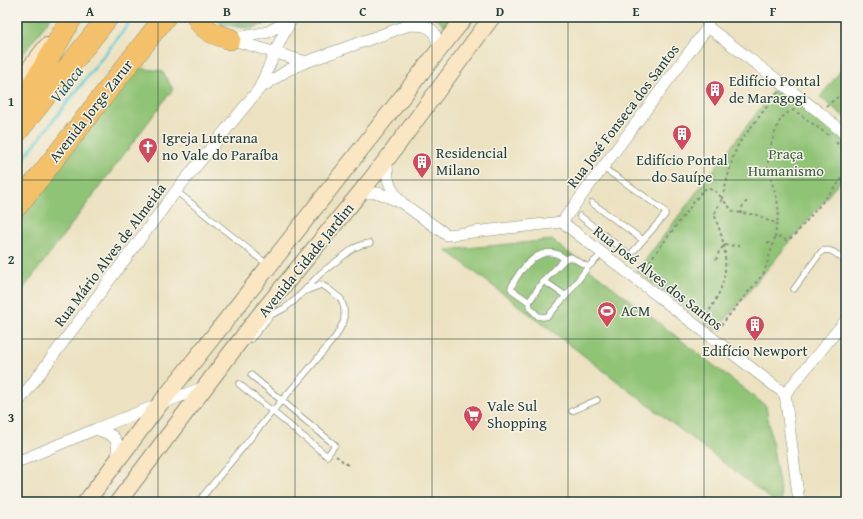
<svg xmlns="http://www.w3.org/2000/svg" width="863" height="519" viewBox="0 0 863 519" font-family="'Gentium Book Plus',serif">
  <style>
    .green { fill: #8fc374; stroke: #578054 }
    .forest { fill: #73a966; stroke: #49734d }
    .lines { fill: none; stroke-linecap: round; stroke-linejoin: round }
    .stream { stroke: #5bc7d4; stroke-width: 3 }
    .lane-casing { stroke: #86907a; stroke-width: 7 }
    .street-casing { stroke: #86907a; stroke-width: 12 }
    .secondary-casing { stroke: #86907a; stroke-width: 18 }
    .highway-casing { stroke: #86907a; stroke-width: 22 }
    .path { stroke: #86907a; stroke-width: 2; stroke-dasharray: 3 3; stroke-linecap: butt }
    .lane { stroke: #fff; stroke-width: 5.5 }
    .street { stroke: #fff; stroke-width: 11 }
    .secondary { stroke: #fbe6c4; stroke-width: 16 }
    .highway { stroke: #f4c16b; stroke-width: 21 }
    .grid { fill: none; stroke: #1f3d34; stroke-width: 1; stroke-opacity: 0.55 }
    .labels { text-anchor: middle; stroke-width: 3; stroke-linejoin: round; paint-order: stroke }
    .poi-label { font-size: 15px; fill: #1f3d34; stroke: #f7f3e8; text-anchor: start }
    .street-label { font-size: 15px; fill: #1f3d34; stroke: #f7f3e8 }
    .park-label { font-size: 15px; fill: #3b5e44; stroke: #f7f3e8 }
    .water-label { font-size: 16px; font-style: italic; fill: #2b5954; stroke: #f7f3e8 }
    .neatline { fill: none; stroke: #1f3d34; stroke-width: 1.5 }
    .grid-label { font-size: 13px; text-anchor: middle; font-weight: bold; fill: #1f3d34 }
  </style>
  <rect width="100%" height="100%" fill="#f7f3e8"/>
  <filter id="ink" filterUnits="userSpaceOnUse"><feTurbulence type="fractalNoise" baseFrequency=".025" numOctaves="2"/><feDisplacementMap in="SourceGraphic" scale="8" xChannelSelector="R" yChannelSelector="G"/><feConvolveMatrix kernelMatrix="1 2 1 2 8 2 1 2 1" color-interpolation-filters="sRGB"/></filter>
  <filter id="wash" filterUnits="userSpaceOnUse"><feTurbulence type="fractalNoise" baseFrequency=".012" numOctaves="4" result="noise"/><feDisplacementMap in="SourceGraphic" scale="16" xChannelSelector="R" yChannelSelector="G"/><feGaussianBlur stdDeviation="0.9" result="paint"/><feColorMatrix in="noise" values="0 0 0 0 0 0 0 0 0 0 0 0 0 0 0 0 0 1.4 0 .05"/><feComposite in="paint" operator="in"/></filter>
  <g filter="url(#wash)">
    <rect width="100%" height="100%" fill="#ece2c1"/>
    <path class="green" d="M17,17H51L21,57L17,52V46L24,36L17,29Z
      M437,17H461L448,31L440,21L435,18Z
      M846,64V118L820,97Z
      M137,68L162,71L173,89L17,297V222Z
      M777,86L846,140V174L716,331L637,271Z
      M552,240L766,406L782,502H775L446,250Z"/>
    <path class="forest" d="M216,17H274L268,22L252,29L221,25Z"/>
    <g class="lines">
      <path class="stream" d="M17,167L134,17"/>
    </g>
  </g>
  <g filter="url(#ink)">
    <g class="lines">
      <defs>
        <path id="lane" d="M176,191L268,265
          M592,203L643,240
          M580,216L630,255L665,215V212L662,209L620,179L603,168
          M588,267L571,257L565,259L561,263L541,284L529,302L530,308L538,316L543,317L548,316L566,296L588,267L602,254
          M544,281L566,296
          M794,289L821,252C830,246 839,256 846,262
          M304,291L321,273L354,248L361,245L370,243
          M529,302L512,290L511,288C520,268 543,240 565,259
          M239,384L327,456L335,445L251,375
          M572,411L597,400
          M198,502L277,406L309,369L336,336L344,321V308L341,299L327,288L321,285L303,292L295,300L285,308L271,315L251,339"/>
        <path id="street" d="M707,17L708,27L819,112L846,135
          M410,25C432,25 437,29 438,52
          M230,39L306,62
          M233,39L268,32L291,19
          M259,89L288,70L306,62L409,25L426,17
          M360,193H379L402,203C388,186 387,182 387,159
          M402,203L447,235L562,222L785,394L799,502
          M562,222L708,27
          M785,394L846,320
          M17,404L176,191L259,89L282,37L293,17
          M96,429C117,436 119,438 117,460
          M17,462L96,429L204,387"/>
        <path id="secondary" d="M17,84L47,46
          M86,502L159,405L269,266L465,17
          M118,502L258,317L360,193L387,159L492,17"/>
        <path id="highway" d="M197,17C203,31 217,35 230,39
          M17,109L42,70L72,17
          M17,132L108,17
          M17,206L165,17"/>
      </defs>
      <use href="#lane" class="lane-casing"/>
      <use href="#street" class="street-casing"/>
      <use href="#secondary" class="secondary-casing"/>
      <use href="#highway" class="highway-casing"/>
      <path class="path" d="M259,17H258L261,22
        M778,92L739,143L733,157L722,199L734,212L758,215L770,222H777C783,203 769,182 768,164C768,153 772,140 776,130C780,119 783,114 794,110L828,135
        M826,106L846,91
        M836,142L846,153
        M741,214L743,204L748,201
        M775,238L777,222
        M767,243H773
        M716,260L719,252L724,245L740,246
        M642,271L703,190L708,188L718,193L722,199C720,203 716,209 715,213C715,217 716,221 718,225C721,235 725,245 725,256C727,283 718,297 704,319
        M717,330L764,273L775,238L779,237L786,240L793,237L846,174
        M336,456L349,466"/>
      <use href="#lane" class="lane"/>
      <use href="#street" class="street"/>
      <use href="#secondary" class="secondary"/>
      <use href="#highway" class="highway"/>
    </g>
  </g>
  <path class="grid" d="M158,17V502M295,17V502M432,17V502M568,17V502M704,17V502M17,180H846M17,339H846"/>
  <defs>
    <symbol id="building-pin" viewBox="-11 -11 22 30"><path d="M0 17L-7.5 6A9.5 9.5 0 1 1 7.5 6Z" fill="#d1495b" stroke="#f7f3e8"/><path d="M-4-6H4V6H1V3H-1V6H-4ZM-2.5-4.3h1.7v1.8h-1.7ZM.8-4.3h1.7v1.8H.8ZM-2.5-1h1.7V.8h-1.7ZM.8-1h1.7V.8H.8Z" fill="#fff"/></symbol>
    <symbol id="church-pin" viewBox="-11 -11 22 30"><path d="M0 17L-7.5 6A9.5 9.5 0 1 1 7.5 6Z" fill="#d1495b" stroke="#f7f3e8"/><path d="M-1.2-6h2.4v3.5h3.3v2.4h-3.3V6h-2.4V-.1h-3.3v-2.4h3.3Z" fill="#fff"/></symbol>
    <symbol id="stadium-pin" viewBox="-11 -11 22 30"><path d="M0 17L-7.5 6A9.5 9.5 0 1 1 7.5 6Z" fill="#d1495b" stroke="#f7f3e8"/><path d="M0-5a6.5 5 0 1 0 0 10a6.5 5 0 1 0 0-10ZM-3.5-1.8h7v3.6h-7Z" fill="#fff"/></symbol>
    <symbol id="supermarket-pin" viewBox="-11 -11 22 30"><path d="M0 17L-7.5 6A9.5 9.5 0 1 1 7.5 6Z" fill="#d1495b" stroke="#f7f3e8"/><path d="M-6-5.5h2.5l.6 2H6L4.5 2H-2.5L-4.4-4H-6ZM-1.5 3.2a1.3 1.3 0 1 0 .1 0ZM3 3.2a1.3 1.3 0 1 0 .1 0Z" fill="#fff"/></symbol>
  </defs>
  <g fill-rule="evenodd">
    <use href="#building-pin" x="704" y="79" width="22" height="30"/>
    <use href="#building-pin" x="671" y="123" width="22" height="30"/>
    <use href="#church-pin" x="137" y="136" width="22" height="30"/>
    <use href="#building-pin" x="411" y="151" width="22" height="30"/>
    <use href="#stadium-pin" x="596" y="300" width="22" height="30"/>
    <use href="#building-pin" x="744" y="314" width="22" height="30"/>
    <use href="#supermarket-pin" x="462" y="404" width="22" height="30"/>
  </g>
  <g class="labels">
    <g class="poi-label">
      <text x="729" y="86">Edifício Pontal<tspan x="729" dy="17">de Maragogi</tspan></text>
      <text x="162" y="143">Igreja Luterana<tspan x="162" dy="17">no Vale do Paraíba</tspan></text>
      <text x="436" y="158">Residencial<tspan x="436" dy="17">Milano</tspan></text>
      <text x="682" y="165" text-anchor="middle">Edifício Pontal<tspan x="682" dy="17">do Sauípe</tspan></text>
      <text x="621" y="316">ACM</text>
      <text x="755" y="356" text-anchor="middle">Edifício Newport</text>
      <text x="487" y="411">Vale Sul<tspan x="487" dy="17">Shopping</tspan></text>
    </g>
    <g class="street-label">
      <text transform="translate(91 111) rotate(-52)" y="5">Avenida Jorge Zarur</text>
      <text transform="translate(623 116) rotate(-53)" y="5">Rua José Fonseca dos Santos</text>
      <text transform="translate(110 255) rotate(-53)" y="5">Rua Mário Alves de Almeida</text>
      <text transform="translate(306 260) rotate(-51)" y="5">Avenida Cidade Jardim</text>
      <text transform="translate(658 278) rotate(38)" y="5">Rua José Alves dos Santos</text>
    </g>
    <g class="park-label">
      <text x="786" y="159">Praça<tspan x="786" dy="17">Humanismo</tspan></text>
    </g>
    <g class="water-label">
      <text transform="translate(66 84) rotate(-52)" y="6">Vidoca</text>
    </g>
  </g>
  <rect width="863" height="519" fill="none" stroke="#f7f3e8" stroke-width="44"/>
  <rect x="22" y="22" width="819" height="475" class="neatline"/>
  <g class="grid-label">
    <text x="90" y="16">A</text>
    <text x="227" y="16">B</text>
    <text x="363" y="16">C</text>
    <text x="500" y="16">D</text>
    <text x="636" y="16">E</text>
    <text x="773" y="16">F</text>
    <text x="11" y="106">1</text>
    <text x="11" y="264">2</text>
    <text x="11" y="422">3</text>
  </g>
</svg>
